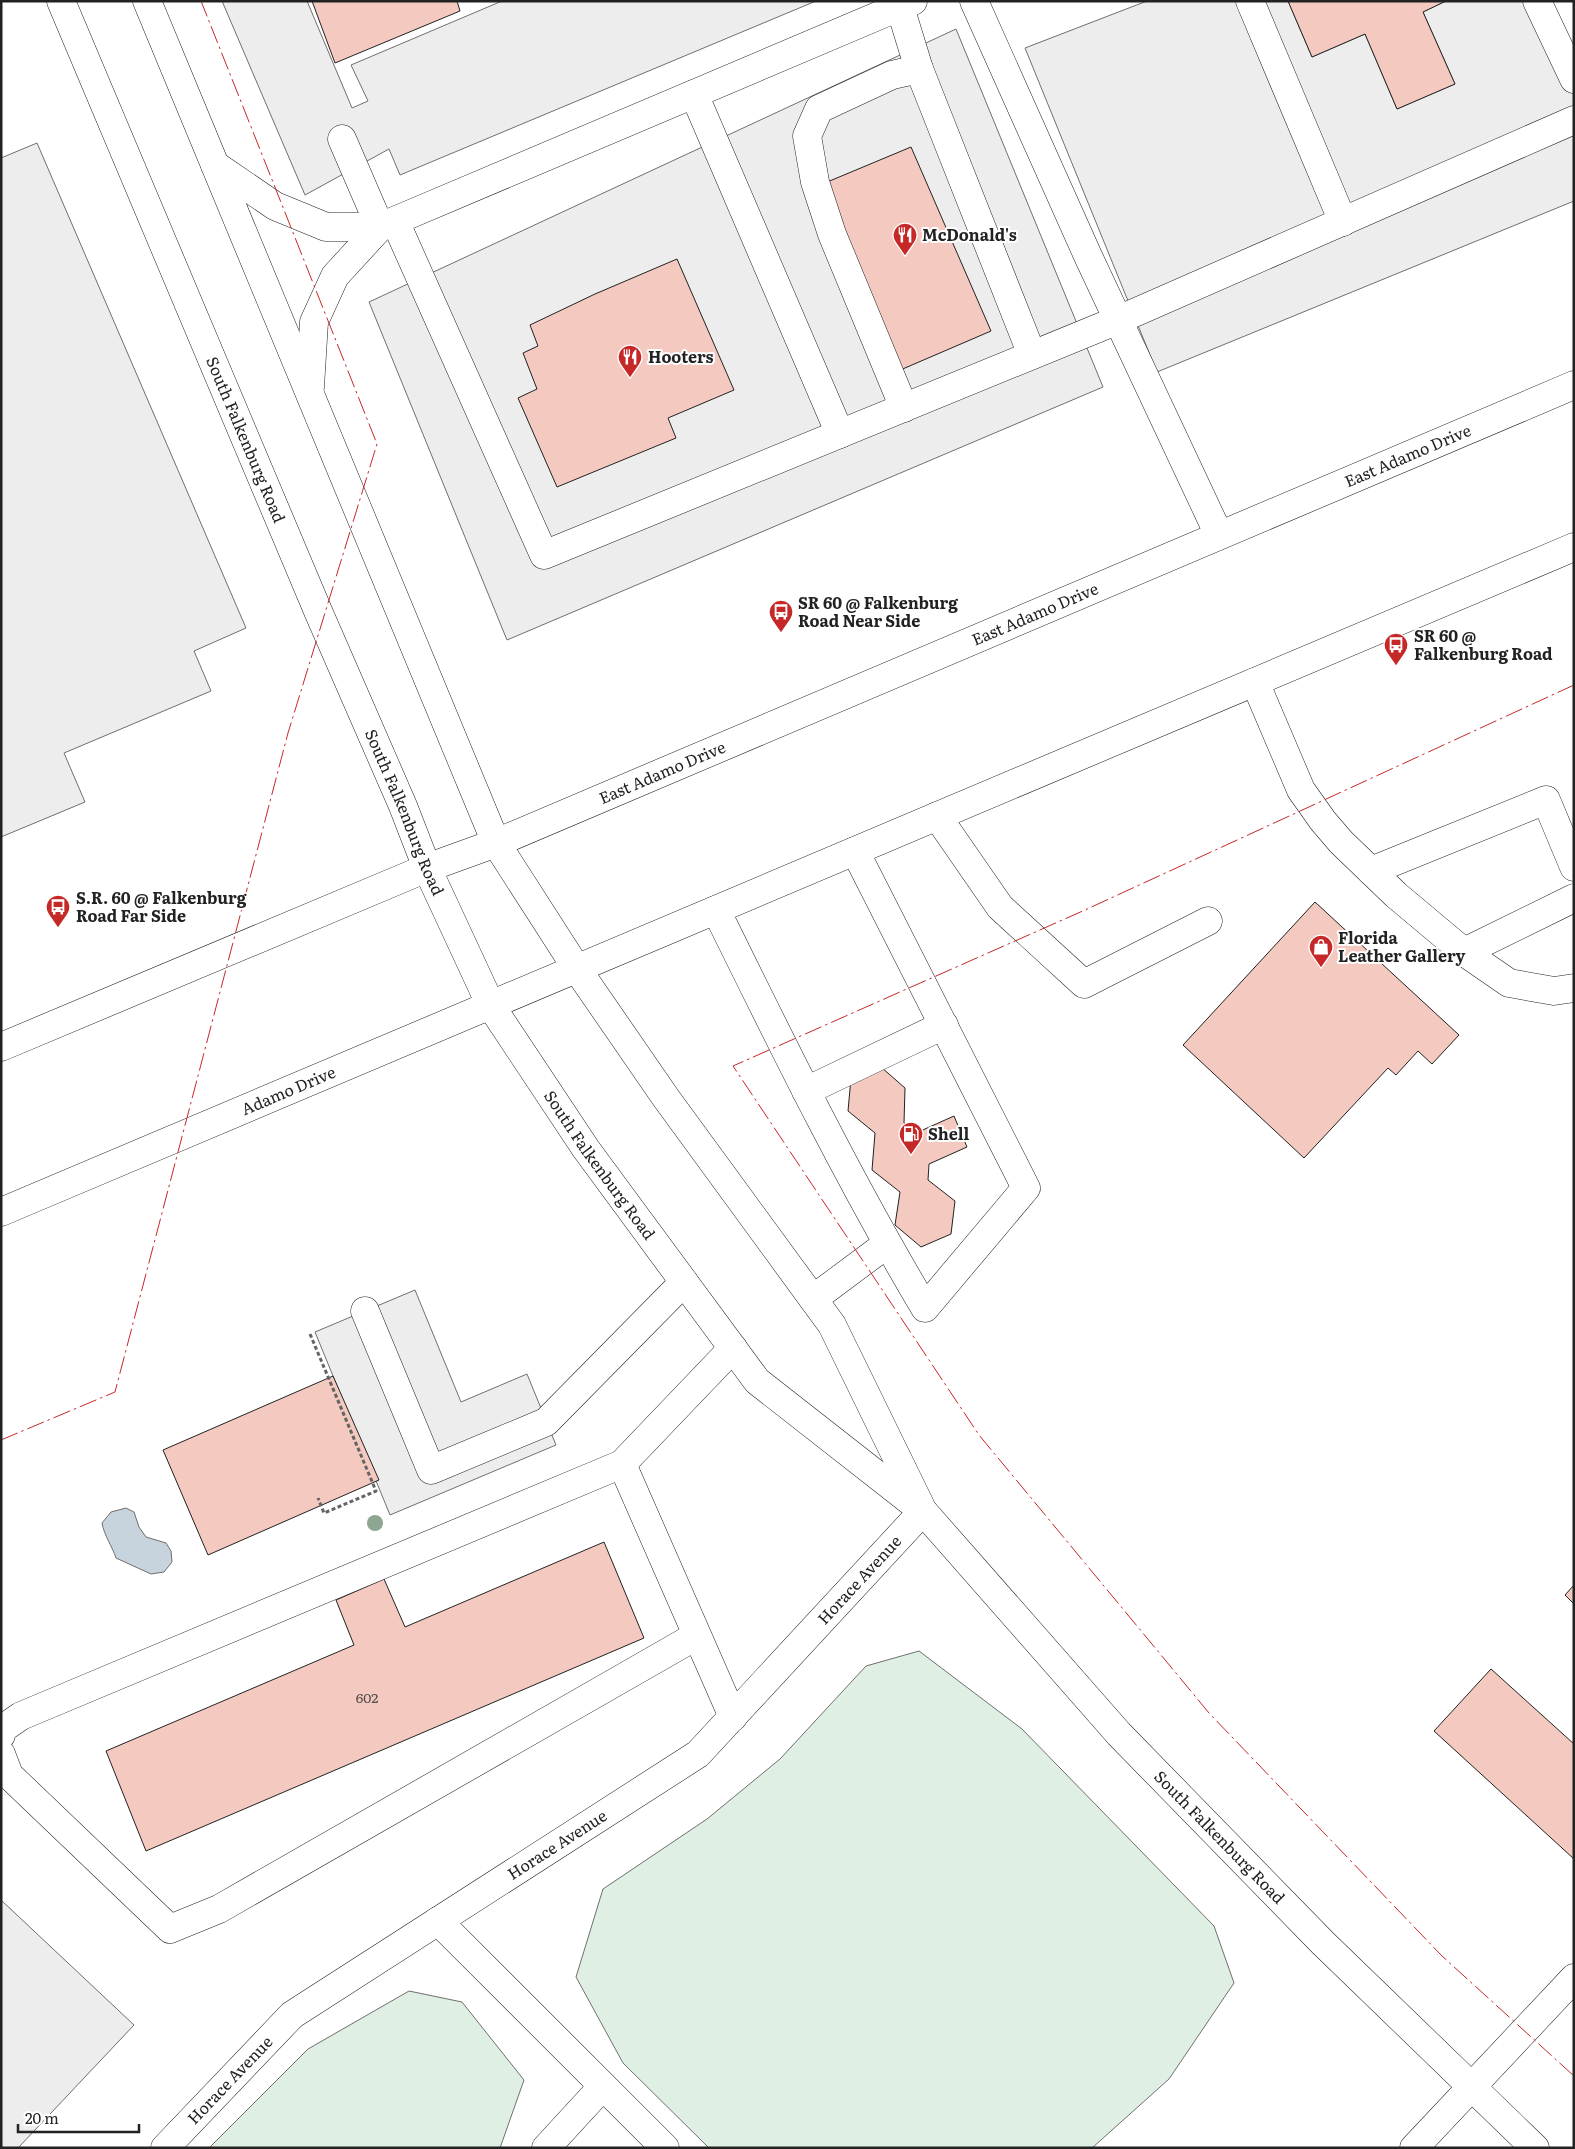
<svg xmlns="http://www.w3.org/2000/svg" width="1575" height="2149" viewBox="0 0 1575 2149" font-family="Literata,serif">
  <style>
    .green { fill: #e0efe3; stroke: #6f6f6f }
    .parking { fill: #ededed; stroke: #6f6f6f }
    .water { fill: #c7d3dd; stroke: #6f6f6f }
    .building { fill: #f3c9c0; stroke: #222 }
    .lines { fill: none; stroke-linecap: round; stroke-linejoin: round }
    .minor-casing { stroke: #222; stroke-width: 29 }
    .major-casing { stroke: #222; stroke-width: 29 }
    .path { stroke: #646464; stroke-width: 3; stroke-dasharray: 4 2.5; stroke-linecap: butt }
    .minor { stroke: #fff; stroke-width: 28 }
    .major { stroke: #fff; stroke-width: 28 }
    .power { stroke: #c62828; stroke-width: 1; stroke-dasharray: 18 4 2.5 4; stroke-linecap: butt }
    .tree { fill: #8da692 }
    .labels { text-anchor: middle; stroke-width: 4; stroke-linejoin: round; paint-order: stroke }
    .number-label { font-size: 14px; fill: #564c4a }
    .poi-label { font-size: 16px; font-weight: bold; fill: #222; stroke: #fff; text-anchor: start }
    .street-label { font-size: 16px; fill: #222; stroke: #fff }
  </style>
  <rect width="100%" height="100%" fill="#fff"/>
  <path class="green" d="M919,1651L1022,1729L1214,1926L1234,1983L1169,2079L1092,2148H709L623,2063L576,1977L603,1889L707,1819L780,1759L866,1666Z
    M409,1991L462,2002L524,2080L500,2148H209L308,2049Z"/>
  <path class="parking" d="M222,1H307L352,108L368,101L351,65L502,1H816L400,175L389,149L305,195Z
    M1147,1H1288L1312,57L1365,34L1397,109L1455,84L1423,12L1446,1H1550L1574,55V201L1157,372L1025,48Z
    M956,29L1103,387L507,640L369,302Z
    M37,143L246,628L194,651L211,691L64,753L85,802L1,837V158Z
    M415,1290L461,1402L527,1374L556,1445L390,1515L315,1332Z
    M1,1900L134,2025L18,2148H1Z"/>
  <path class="water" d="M126,1508L134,1512L139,1527L146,1537L166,1543L171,1551L172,1562L164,1572L151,1574L116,1558C112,1546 104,1535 102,1523L111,1512Z"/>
  <path class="building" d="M312,1H457L460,11L335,63Z
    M1288,1H1446L1423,12L1455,84L1397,109L1365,34L1312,57Z
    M911,147L991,331L898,371L820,185Z
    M677,259L734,390L668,418L676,438L557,487L518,398L537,389L523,353L538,346L530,325L595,294Z
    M1315,902L1459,1035L1432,1064L1418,1051L1396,1075L1388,1068L1304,1158L1183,1045Z
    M881,1067L905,1088L904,1123L916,1133L954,1116L967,1147L929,1164L928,1180L955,1201L951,1234L921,1247L895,1225L900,1192L872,1170L875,1133L848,1111L851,1078Z
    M333,1376L379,1480L208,1555L163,1450Z
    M604,1542L644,1638L146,1851L106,1751L354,1645L336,1600L384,1579L405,1627Z
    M1574,1585V1604L1565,1595Z
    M1491,1669L1574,1744V1859L1434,1731Z"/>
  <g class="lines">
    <defs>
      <g id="minor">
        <path id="s1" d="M61,1L318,611L403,806L427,868L491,1006L586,1149L757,1381L923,1511L1119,1734L1323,1943L1535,2148"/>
        <path d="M147,1L496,843L577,969L666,1098L832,1325L920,1505"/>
        <path d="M974,1L1088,256L1219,535"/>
        <path d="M1250,1L1343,222"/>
        <path d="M1537,1L1574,79"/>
        <path d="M900,7L919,69"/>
        <path d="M694,94L840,434"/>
        <path d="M342,139L380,227L913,1"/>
        <path d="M215,165L275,206L326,227H380L335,276L314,322L310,387"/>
        <path d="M395,221L544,555L1118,320L1574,120"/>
        <path d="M904,408L832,234L815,182L807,136L819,109L892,75L919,69L1032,355"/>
        <path d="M1255,682L1301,790L1323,821L1341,842L1396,895L1464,952L1509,983L1554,991L1574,988"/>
        <path d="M937,816L1000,907L1084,984L1208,921"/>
        <path d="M1371,871L1546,800L1574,867"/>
        <path d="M716,910C782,1044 848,1179 925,1308L1026,1188L855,851"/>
        <path d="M1464,952L1574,898"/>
        <path d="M806,1091L944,1025"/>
        <path d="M813,1299L887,1244"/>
        <path d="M365,1311L431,1470L546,1422L684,1282"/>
        <path d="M622,1464L733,1717"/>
        <path d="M1,1735L2,1729L21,1716L622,1464L733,1348"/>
        <path d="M1,1754L9,1775L170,1929L219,1909L696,1636"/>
        <path d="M438,1921L665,2148"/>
        <path id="s2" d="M165,2148L292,2015L698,1754L923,1511"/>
        <path d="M546,2148L603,2086"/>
        <path d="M1414,2148L1574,1978"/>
      </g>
      <g id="major">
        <path id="s3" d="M1,1047L427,868L496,843L1574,385"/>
        <path id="s4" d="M1,1212L1574,547"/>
      </g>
    </defs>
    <use href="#minor" class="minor-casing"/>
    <use href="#major" class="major-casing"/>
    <path class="path" d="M310,1334L376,1491L324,1513L318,1498"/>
    <use href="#minor" class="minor"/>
    <use href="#major" class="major"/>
    <path class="power" d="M1574,685L1085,910L733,1066L979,1435L1209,1713L1442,1956L1574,2076
      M1,1440L115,1392L288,733L377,444L201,1"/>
  </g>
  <circle class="tree" cx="375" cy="1523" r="8"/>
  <defs>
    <symbol id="restaurant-pin" viewBox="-11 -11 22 30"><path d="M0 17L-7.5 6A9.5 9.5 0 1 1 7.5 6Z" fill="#c62828" stroke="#fff"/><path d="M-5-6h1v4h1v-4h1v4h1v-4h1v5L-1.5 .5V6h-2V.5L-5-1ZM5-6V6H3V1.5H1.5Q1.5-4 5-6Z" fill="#fff"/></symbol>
    <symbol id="bus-pin" viewBox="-11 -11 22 30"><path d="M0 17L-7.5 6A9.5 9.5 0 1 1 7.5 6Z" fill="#c62828" stroke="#fff"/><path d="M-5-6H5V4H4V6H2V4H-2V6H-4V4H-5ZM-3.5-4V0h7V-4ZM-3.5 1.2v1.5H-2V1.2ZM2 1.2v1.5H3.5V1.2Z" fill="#fff"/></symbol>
    <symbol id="shop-pin" viewBox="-11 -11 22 30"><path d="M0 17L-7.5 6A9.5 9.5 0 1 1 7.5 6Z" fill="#c62828" stroke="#fff"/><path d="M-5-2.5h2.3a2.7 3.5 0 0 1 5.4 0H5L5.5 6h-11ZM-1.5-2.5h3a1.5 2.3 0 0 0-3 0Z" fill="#fff"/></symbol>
    <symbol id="fuel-pin" viewBox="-11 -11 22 30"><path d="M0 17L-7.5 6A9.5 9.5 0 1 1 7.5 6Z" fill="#c62828" stroke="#fff"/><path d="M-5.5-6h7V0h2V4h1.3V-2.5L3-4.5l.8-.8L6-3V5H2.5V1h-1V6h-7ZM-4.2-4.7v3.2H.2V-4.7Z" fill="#fff"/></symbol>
  </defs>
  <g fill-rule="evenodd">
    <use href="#restaurant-pin" x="891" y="221" width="28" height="38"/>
    <use href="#restaurant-pin" x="616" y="343" width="28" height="38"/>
    <use href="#bus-pin" x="767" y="598" width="28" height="38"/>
    <use href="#bus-pin" x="1382" y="631" width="28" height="38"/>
    <use href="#bus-pin" x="44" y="893" width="28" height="38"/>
    <use href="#shop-pin" x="1307" y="933" width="28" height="38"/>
    <use href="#fuel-pin" x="897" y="1120" width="28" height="38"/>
  </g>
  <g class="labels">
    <g class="number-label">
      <text x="367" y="1703">602</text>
    </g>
    <g class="poi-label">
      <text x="922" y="241">McDonald's</text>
      <text x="648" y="363">Hooters</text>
      <text x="798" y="609">SR 60 @ Falkenburg<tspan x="798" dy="18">Road Near Side</tspan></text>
      <text x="1414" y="642">SR 60 @<tspan x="1414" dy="18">Falkenburg Road</tspan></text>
      <text x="76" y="904">S.R. 60 @ Falkenburg<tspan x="76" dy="18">Road Far Side</tspan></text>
      <text x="1338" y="944">Florida<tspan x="1338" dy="18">Leather Gallery</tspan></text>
      <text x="928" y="1140">Shell</text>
    </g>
    <g class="street-label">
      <text dy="6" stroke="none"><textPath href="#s1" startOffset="476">South Falkenburg Road</textPath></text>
      <text dy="6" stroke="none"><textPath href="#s3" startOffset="1526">East Adamo Drive</textPath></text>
      <text dy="6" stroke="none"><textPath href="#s3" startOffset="1121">East Adamo Drive</textPath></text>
      <text dy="6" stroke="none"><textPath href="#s3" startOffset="716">East Adamo Drive</textPath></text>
      <text dy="6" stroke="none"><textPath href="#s1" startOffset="881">South Falkenburg Road</textPath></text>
      <text dy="6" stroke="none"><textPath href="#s4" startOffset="312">Adamo Drive</textPath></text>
      <text dy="6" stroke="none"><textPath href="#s1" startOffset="1286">South Falkenburg Road</textPath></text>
      <text dy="6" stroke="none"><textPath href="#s2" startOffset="904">Horace Avenue</textPath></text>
      <text dy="6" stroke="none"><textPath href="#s1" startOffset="2205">South Falkenburg Road</textPath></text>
      <text dy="6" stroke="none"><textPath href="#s2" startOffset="499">Horace Avenue</textPath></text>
      <text dy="6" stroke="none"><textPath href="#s2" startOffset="94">Horace Avenue</textPath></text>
    </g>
  </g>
  <rect width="1575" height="2149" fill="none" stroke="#222222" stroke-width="5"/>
  <path d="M18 2124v8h121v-8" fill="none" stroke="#222222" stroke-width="2.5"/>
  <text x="25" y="2124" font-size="15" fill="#222222" stroke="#ffffff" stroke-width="4" paint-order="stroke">20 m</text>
</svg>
